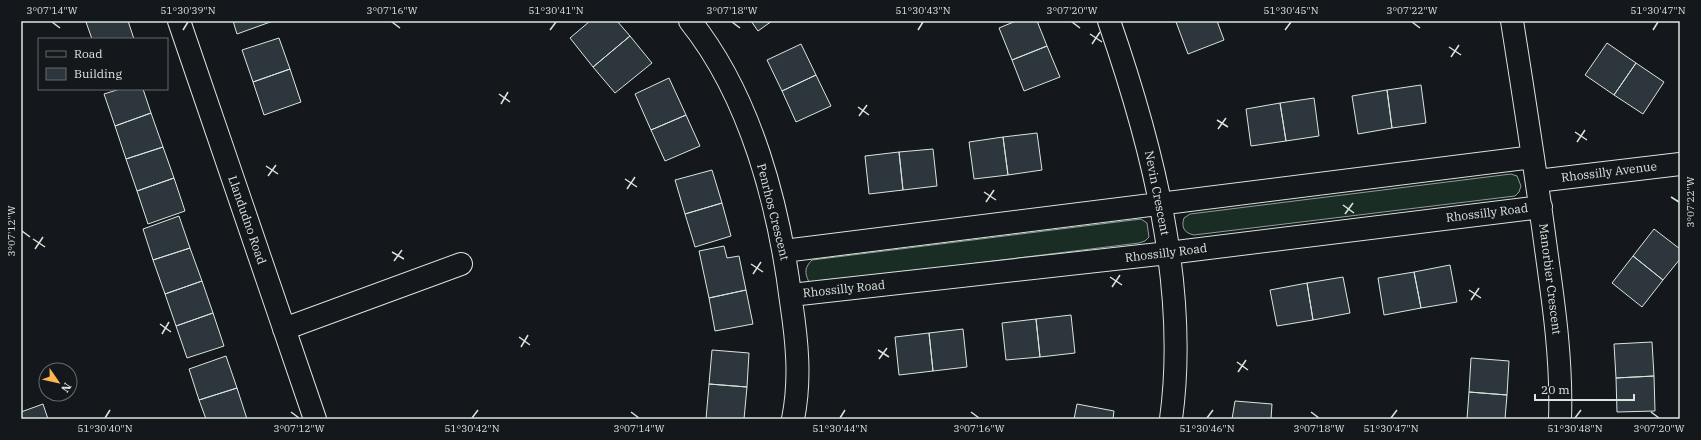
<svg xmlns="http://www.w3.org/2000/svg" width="1701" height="440" viewBox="0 0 1701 440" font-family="'IBM Plex Serif',serif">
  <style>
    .grass { fill: #1a2d24; stroke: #939e99 }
    .building { fill: #2c363c; stroke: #d8e6dc }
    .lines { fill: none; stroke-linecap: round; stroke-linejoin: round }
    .minor-casing { stroke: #d8e6dc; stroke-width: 24 }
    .minor { stroke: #14181c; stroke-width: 22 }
    .ticks { fill: none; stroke: #d8e6dc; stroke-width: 1.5 }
    .labels { text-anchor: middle; stroke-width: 3; stroke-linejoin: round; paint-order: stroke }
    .street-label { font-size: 12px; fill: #d8e6dc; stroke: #14181c }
    .neatline { fill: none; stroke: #d8e6dc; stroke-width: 1.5 }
    .ticks-label { font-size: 10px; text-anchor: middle; fill: #d8e6dc }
  </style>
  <rect width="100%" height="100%" fill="#14181c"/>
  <path class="grass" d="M1511,174L1517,176L1521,186L1519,192L1515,196L1194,235C1184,233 1181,227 1184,218L1190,214Z
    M1141,219L1147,223L1149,237L1145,241L1139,243L816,283L809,282C804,272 805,267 812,260Z"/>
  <path class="building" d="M88,21H128L134,39H92L86,22Z
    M233,21H273L237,34Z
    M590,21H617L630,36L593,67L570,38Z
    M751,21H772L758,31Z
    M1016,21H1037L1047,46L1012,60L999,28Z
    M1179,21H1217L1224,40L1188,54L1176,22Z
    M630,36L652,63L615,93L593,67Z
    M279,38L290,69L253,82L242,50Z
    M1607,43L1636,63L1614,95L1585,75Z
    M801,44L816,75L782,91L767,60Z
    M1047,46L1060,77L1024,91L1012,60Z
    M1636,63L1664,82L1643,114L1614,95Z
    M290,69L301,102L264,115L253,82Z
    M816,75L831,106L796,122L782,91Z
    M669,78L686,115L651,130L635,94Z
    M1421,85L1426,123L1392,128L1387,90Z
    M120,89H143L151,113L115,126L104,94Z
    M1387,90L1392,128L1358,134L1352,96Z
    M1314,98L1319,136L1286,141L1280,103Z
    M1280,103L1286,141L1251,146L1246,109Z
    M151,113L163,147L126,159L115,126Z
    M686,115L700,146L665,161L651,130Z
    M1037,133L1042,170L1008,175L1003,137Z
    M1003,137L1008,175L974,179L969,142Z
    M163,147L174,178L137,191L126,159Z
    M933,149L937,186L903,190L899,152Z
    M899,152L903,190L869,194L865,156Z
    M712,170L722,203L685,214L675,180Z
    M174,178L185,211L148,224L137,191Z
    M722,203L731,236L695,247L685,214Z
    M179,216L190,248L153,260L143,229Z
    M1654,229L1680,249V259L1663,280L1633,256Z
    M724,246L727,258L739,256L746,290L709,298L699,251Z
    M190,248L202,281L165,294L153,260Z
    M1633,256L1663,280L1642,307L1612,283Z
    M1450,265L1457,302L1421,308L1414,272Z
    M1414,272L1421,308L1384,315L1378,278Z
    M1343,277L1350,313L1313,320L1307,283Z
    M202,281L213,313L176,326L165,294Z
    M1307,283L1313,320L1277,326L1270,290Z
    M746,290L753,324L715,331L709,298Z
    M213,313L224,346L187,358L176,326Z
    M1071,315L1075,353L1040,357L1036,319Z
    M1036,319L1040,357L1006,360L1002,323Z
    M963,329L967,367L933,371L929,333Z
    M929,333L933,371L899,375L895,337Z
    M1652,342L1654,376L1616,378L1614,344Z
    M712,350L749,353L747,387L709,384Z
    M226,356L237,388L199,400L189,369Z
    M1471,358L1509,361L1507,395L1469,392Z
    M1654,376L1655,411L1617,412L1616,378Z
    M709,384L747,387L744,419H706Z
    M237,388L247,419H206L199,400Z
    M1469,392L1507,395L1505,419H1467Z
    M1235,401L1272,404L1271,419H1232Z
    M43,404L48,419H21V412Z
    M1077,404L1114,411L1113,419H1074Z"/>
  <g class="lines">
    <defs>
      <path id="minor" d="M179,21L315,419
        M690,21C751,97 779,206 791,301C797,341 801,379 793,419
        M1109,21C1152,145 1189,287 1171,419
        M1512,21C1524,97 1536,173 1546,249C1554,306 1562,362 1560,419
        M1537,181L1680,164
        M784,251L1533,157
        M791,295L1168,253L1541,207
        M284,329L461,264"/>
    </defs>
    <use href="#minor" class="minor-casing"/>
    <use href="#minor" class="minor"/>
  </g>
  <path class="ticks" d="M52,22L60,28M392,22L400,28M732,22L740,28M1072,22L1080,28M1412,22L1420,28M183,30L188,22M550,30L556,22M918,30L923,22M1285,30L1291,22M1653,30L1658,22M1090,34L1102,42M1092,44L1100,32M1449,47L1461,55M1451,57L1459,45M499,94L510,102M501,104L508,92M858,107L869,115M859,116L867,105M1217,120L1228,127M1218,129L1226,118M1575,132L1587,140M1577,142L1585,130M266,166L278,174M268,176L276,165M625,179L637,187M627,189L635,177M984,192L996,200M1671,197L1679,202M986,202L994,190M1343,205L1354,213M1345,214L1353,203M22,231L30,237M33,239L45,247M35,249L43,237M392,252L404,259M394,261L402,250M751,264L763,272M753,274L761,262M1110,277L1122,285M1112,287L1120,275M1469,290L1481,298M1471,300L1479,288M160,324L171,332M162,334L169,322M519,337L530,345M521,347L528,335M878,350L889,357M879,359L887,348M1237,362L1248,370M1238,372L1246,360M291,412L299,418M631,412L639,418M971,412L979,418M1311,412L1319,418M1651,412L1659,418M105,418L110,410M472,418L478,410M840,418L845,410M1207,418L1213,410M1391,418L1397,410M1575,418L1581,410"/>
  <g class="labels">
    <g class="street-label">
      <text transform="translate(1609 172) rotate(-7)" y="4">Rhossilly Avenue</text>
      <text transform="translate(1157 193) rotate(79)" y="4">Nevin Crescent</text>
      <text transform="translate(773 212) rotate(76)" y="4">Penrhos Crescent</text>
      <text transform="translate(1487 213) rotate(-7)" y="4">Rhossilly Road</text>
      <text transform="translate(247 220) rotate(71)" y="4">Llandudno Road</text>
      <text transform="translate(1166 253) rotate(-7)" y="4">Rhossilly Road</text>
      <text transform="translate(1550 279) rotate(83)" y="4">Manorbier Crescent</text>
      <text transform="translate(844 289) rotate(-6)" y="4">Rhossilly Road</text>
    </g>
  </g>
  <rect width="1701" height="440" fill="none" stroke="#14181c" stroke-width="44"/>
  <rect x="38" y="38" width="130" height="52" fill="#14181c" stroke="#626a69"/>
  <rect x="46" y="51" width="20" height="6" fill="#14181c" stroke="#626a69"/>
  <text x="74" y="58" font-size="12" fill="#d8e6dc">Road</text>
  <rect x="46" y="68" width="20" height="12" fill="#2c363c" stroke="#626a69"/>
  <text x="74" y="78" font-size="12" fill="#d8e6dc">Building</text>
  <g transform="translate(58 382) rotate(124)"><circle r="19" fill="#14181c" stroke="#626a69"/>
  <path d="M0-3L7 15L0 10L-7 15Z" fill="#ffb74d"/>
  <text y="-6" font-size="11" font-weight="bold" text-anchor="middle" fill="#d8e6dc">N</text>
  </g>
  <path d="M1535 394v6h99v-6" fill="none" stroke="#d8e6dc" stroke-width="2"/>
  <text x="1541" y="394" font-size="12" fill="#d8e6dc" stroke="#14181c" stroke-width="3" paint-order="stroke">20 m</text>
  <rect x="22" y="22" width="1657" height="396" class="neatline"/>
  <g class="ticks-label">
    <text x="52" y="14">3°07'14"W</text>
    <text x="188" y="14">51°30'39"N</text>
    <text x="392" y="14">3°07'16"W</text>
    <text x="556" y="14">51°30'41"N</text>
    <text x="732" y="14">3°07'18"W</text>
    <text x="923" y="14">51°30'43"N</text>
    <text x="1072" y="14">3°07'20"W</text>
    <text x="1291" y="14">51°30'45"N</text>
    <text x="1412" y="14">3°07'22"W</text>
    <text x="1658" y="14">51°30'47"N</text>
    <text transform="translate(1690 202) rotate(-90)" y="4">3°07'22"W</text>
    <text transform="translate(11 231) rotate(-90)" y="4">3°07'12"W</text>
    <text x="105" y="432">51°30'40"N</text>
    <text x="299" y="432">3°07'12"W</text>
    <text x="472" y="432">51°30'42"N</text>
    <text x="639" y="432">3°07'14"W</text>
    <text x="840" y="432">51°30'44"N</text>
    <text x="979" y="432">3°07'16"W</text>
    <text x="1207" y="432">51°30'46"N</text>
    <text x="1319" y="432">3°07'18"W</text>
    <text x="1391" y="432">51°30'47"N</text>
    <text x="1575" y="432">51°30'48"N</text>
    <text x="1659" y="432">3°07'20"W</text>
  </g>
</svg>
